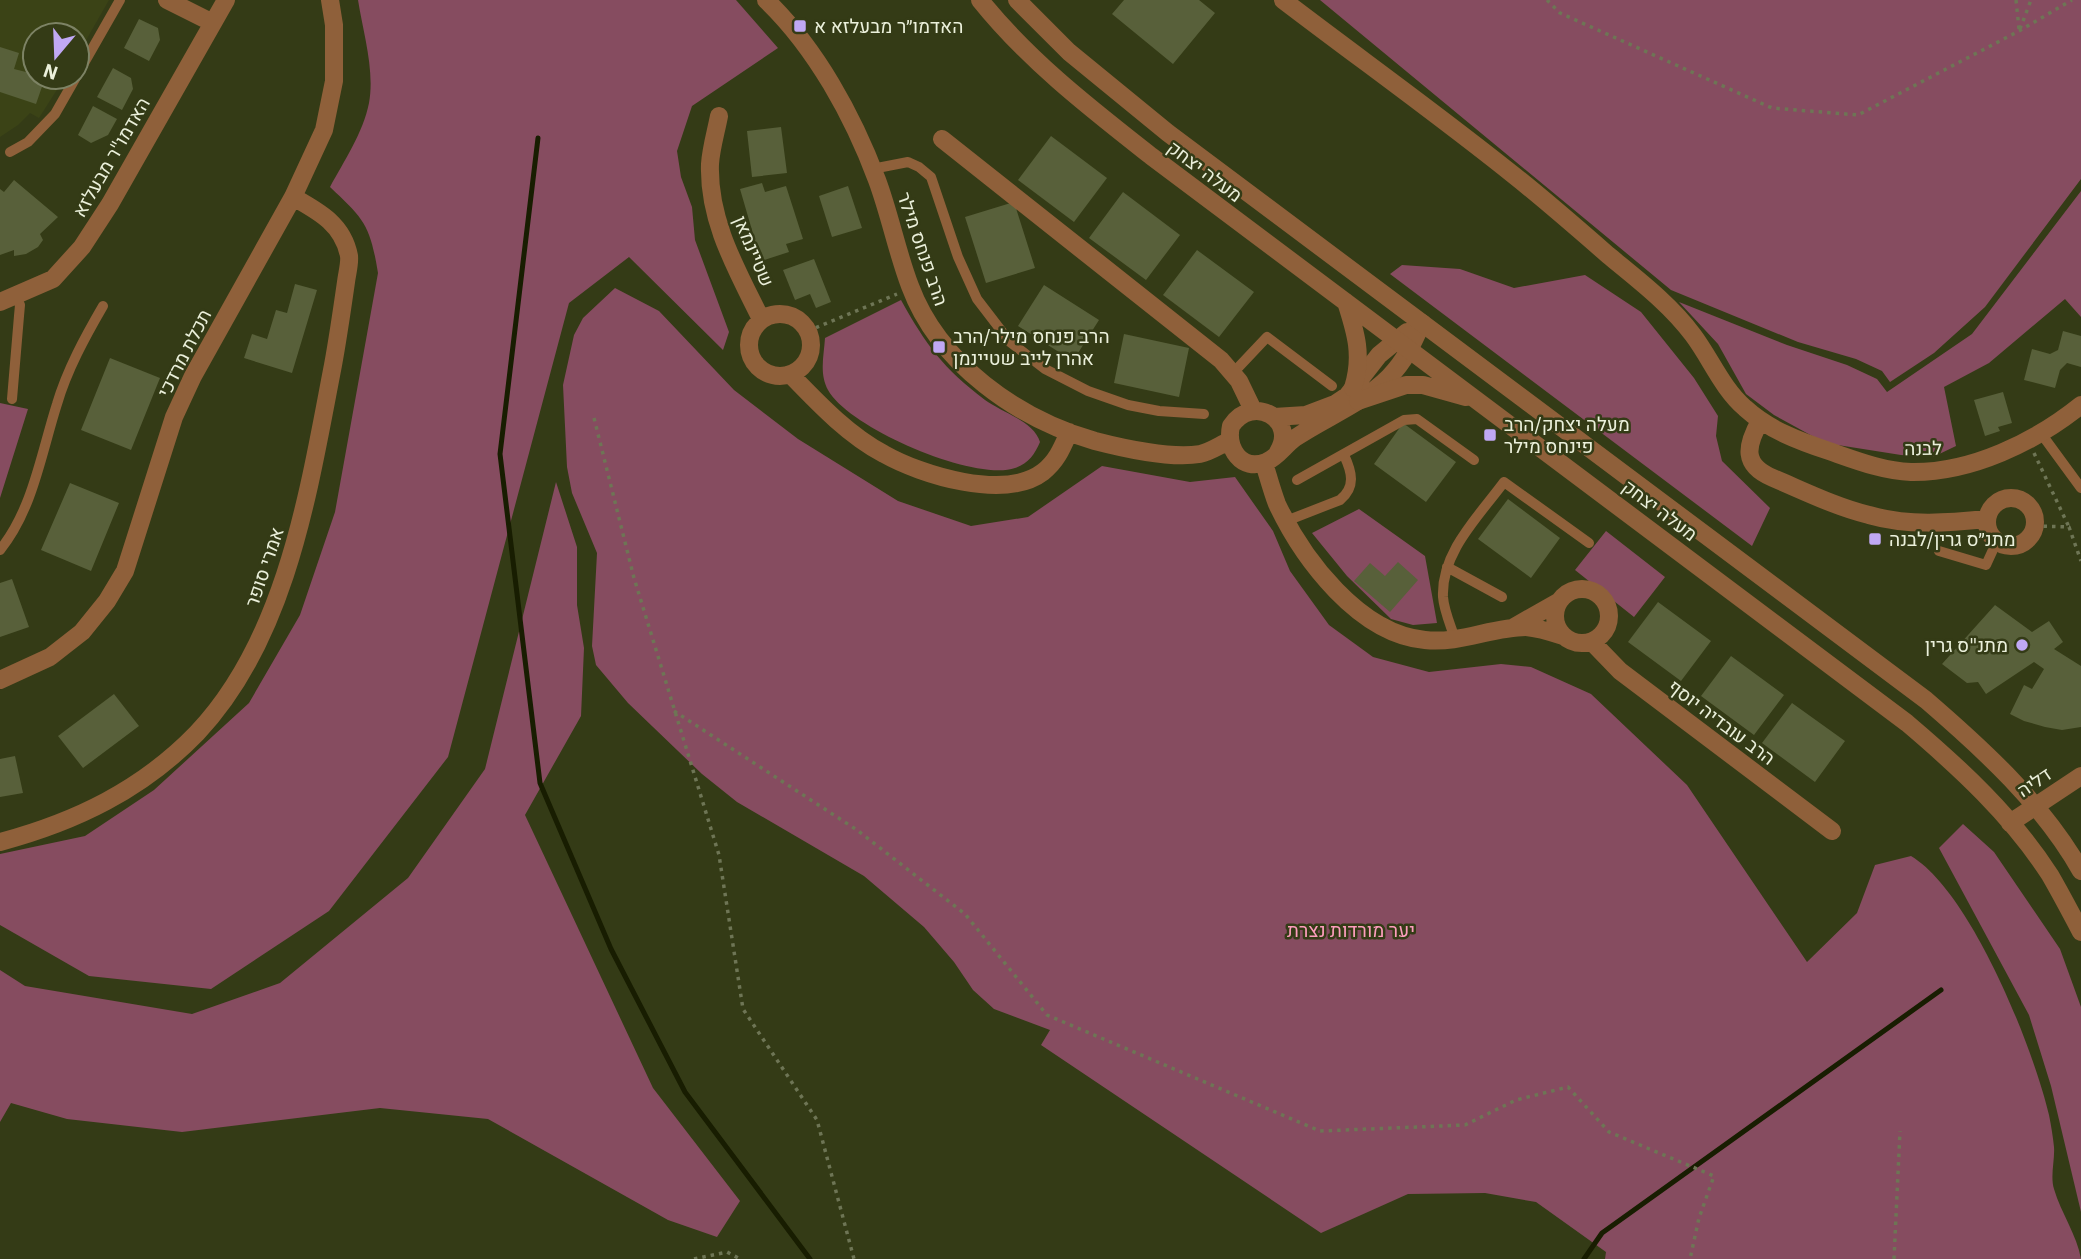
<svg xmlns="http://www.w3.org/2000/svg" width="2081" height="1259" viewBox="0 0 2081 1259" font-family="'IBM Plex Sans',Heebo,sans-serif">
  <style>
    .built { fill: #3b4316 }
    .green { fill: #864c60 }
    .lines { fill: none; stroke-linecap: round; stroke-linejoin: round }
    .stream { stroke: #181d01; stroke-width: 5 }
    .building { fill: #58603a }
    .path { stroke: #6e7555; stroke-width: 3.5; stroke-dasharray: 3.5 5; stroke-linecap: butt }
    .service { stroke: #8f603a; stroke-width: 10 }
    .minor { stroke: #8f603a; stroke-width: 18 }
    .tertiary { stroke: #8f603a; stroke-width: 18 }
    .poi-dot { fill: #c0a8f4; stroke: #343b16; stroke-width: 2.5 }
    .labels { text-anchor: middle; stroke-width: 5; stroke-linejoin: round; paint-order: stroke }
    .poi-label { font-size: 19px; fill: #ebf0db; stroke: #343b16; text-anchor: start }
    .street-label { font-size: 19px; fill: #ebf0db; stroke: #343b16 }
    .park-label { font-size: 19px; fill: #fd9dbd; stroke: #343b16 }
  </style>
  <rect width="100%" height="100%" fill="#343b16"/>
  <path class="built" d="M0,0H109L77,56V35H35V77H65L39,118L30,113L18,125L0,137Z"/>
  <path class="green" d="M358,0H736L778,48L692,106L677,151L681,177L692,207L695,240L729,332L723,350L629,257L569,303L448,757L329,911L211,989L89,976L0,925V854L85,836L154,790L249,703L300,615L335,512L378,273C370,225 365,220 330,187C344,161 363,133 369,103C375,70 363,32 358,0Z
    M1320,0H2081V179L1985,307L1934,353L1890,382L1882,371L1856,359L1798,342L1671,290Z
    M2081,191V317L2065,299L1989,363L1944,387L1956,446L1933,457L1901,455L1825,443L1774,415L1746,394L1718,344L1679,302L1787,345L1847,365L1877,379L1887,392L1972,334Z
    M1402,265L1460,269L1514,288L1585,275L1641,312L1694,378L1718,416L1716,436L1722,461L1770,508L1752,546L1390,274Z
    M615,288L659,311L734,390L798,439L898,501L971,526L1028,517L1102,466L1190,482L1235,477L1273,531L1290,571L1329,625L1373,657L1429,672L1501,664L1531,667L1591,694L1687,785L1807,962L1857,913L1875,865L1911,856C1971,892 2033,1047 2049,1115C2051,1125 2053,1137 2054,1147C2055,1160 2050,1176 2054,1189C2061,1213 2077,1235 2081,1259H1605L1606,1252L1536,1202L1485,1193L1408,1194L1321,1233L1041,1045L1050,1030L994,1009L973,990L954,962L924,927L864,876L737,802L702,774L628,703L596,665L592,646L597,553L572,493L567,467L563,385L574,335L583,318Z
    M901,300C926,345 943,368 985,400C1001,412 1034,421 1040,442C1035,454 1028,464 1015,468C974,482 849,428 828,390C819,374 824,355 825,338Z
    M0,403L28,409L0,498Z
    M556,482L577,547V605L584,648L581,716L525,815L653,1088L740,1201L717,1237L668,1220L488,1119L380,1108L182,1132L67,1119L11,1103L0,1122V970L25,986L192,1014L280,983L408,878L485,769Z
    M1359,509L1425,556L1437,623L1413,625L1391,619L1347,576L1312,533Z
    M1606,531L1665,577L1634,617L1575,570Z
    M1963,824L1994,852L2060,949L2081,1007V1212L2051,1086L2029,1015L1939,848Z"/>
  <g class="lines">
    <path class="stream" d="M538,138L500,454L540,783L611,949L685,1092L810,1259
      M1584,1259L1602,1233L1941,990"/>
  </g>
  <path class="building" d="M1124,0H1199L1215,13L1173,64L1112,14Z
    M139,19L158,28L160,40L149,61L124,48Z
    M0,47L19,53L14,69L26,72L30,60L35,61V77L45,78L36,104L0,92Z
    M113,68L131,78L133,89L122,110L97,97Z
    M93,106L117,119L108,135L91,143L78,135Z
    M781,127L787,173L752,177L747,131Z
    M1051,136L1107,178L1074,222L1018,180Z
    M14,180L58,217L40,234L43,240L38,247L26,254L14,256V250L0,255V189L4,192Z
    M762,183L765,192L786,186L803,239L786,244L789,252L761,261L740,189Z
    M848,186L862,228L832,237L819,196Z
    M1123,192L1180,235L1146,280L1089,238Z
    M1014,202L1035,268L986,283L965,217Z
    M1197,250L1254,292L1219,337L1163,295Z
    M814,259L831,302L816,308L810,294L795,300L783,270Z
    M295,284L317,290L292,373L244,358L252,334L267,339L276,310L287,313Z
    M1044,285L1099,320L1073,361L1018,326Z
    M2063,331L2081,336V367L2067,363L2060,370L2055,388L2024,380L2032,349L2050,354L2058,350Z
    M1124,334L1189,348L1179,397L1114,383Z
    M110,358L160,378L131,450L81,430Z
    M2003,392L2012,423L1998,427L2000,431L1985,436L1974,400Z
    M1403,423L1456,462L1426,502L1374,464Z
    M70,483L119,503L91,571L41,550Z
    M1508,499L1560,538L1531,578L1478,539Z
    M1398,562L1418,580L1390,612L1354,581L1370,563L1385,576Z
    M12,579L29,627L0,637V583Z
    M1658,602L1711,641L1681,681L1628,642Z
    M1995,605L2032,632L2049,621L2063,642L2054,649L2081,666V727L2062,730L2045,727L2024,721L2010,714L2024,685L2032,689L2044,669L2034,662L1986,694L1978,682L1967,683L1942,664Z
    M1731,656L1784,695L1754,735L1701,696Z
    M114,694L139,726L83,768L58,736Z
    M1792,703L1845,741L1815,782L1762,743Z
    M15,756L23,793L0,797V759Z"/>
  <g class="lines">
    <path class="path" d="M1547,0L1560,13L1772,108L1858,115L2019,31L2072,0
      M2016,0L2019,29
      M2020,29L2031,0
      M808,331L897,294
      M594,418L634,578L719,855L743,1009L817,1120L854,1259
      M2034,453L2069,527
      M2035,526L2069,527L2081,561
      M674,711L857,830L965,914L1047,1015L1320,1131L1465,1125L1516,1100L1568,1087L1609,1132L1714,1176L1699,1218L1690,1259
      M694,1259L727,1252L740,1259
      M1894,1259L1900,1131"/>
    <path class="service" d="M10,152L28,142L55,114L120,0
      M872,169L908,162L919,167L931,177L958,257L977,299L1010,342L1045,369L1088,391L1128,405L1159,411L1204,414
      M1233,373L1267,337L1332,386
      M12,399L19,316L20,305L16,297
      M2040,432L2081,488
      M1297,480L1404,420L1417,419L1474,460
      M1286,521L1340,500C1356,487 1352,472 1344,455
      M0,550C33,509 41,454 57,404C67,370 85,337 103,306
      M1939,551L1986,565L1997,541
      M1447,567L1502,597
      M1455,639C1451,626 1444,611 1443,597C1441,552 1479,516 1504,482L1589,543"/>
    <path class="minor" d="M167,0L213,23
      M766,0C816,48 853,116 877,180C890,215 897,252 910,286C939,364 1018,419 1095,441C1122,448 1172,459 1200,454C1210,452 1220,445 1229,441
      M1283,0C1359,58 1436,113 1511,173C1544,199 1576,227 1608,255C1637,279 1670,304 1693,335C1711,359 1722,388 1745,408C1769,430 1799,441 1829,451C1855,460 1883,471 1911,472C1971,473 2035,442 2081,405
      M719,116C716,132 711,148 710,164C708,221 737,270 761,319
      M942,139L1221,360L1239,381L1253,410
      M0,302L53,279L82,247L110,204L226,0
      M749 345a31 31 0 1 1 62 0a31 31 0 1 1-62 0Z
      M790,374C818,403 848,435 884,454C921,475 1005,501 1043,472C1057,461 1062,448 1069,432
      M1274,417L1306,415L1335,404L1347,396L1379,355L1407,332
      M1760,421C1746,446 1742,465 1773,478C1804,491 1836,507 1869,515C1907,526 1948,523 1987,519
      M1278,452C1298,420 1253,393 1231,426C1226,448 1241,472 1266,462C1277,458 1285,445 1295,438C1326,417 1362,404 1389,377C1405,361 1413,343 1422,323
      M1264,463C1268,476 1272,491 1277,504C1303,559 1359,634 1425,640C1460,644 1492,627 1526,627C1539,628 1551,632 1563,636
      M1987 522a24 24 0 1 1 48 0a24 24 0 1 1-48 0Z
      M1555 616a27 27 0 1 1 54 0a27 27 0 1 1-54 0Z
      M1514,627L1558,602
      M1592,642L1620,671L1832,831
      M0,680L50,657L82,632L107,601L125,571L174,417L193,376L293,197L324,130L334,81V25L330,0
      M0,842C75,822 142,790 197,733C287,638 309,489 333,365C338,338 342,310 346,282C347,274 350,263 349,256C343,224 318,211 293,197"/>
    <path class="tertiary" d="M980,0C1029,61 1090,108 1151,156L1907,723C1960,768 2012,816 2050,875C2061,894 2071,913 2081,932
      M1017,0L1069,52L1168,133L1926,700C1984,750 2043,804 2081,871
      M1346,302C1356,333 1363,356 1353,388
      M1358,401L1406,385H1423L1466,397
      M2010,823L2081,776"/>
  </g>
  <g class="poi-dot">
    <rect x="793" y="19" width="14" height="14" rx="3.5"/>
    <rect x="932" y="340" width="14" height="14" rx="3.5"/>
    <rect x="1483" y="428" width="14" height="14" rx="3.5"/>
    <rect x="1868" y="532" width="14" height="14" rx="3.5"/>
    <circle cx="2022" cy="645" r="7"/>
  </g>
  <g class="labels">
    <g class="poi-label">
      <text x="814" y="33">האדמו״ר מבעלזא א</text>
      <text x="953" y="343">הרב פנחס מילר/הרב<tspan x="953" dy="22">אהרן לייב שטיינמן</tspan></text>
      <text x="1504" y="431">מעלה יצחק/הרב<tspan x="1504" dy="22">פינחס מילר</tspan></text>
      <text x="1889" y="546">מתנ״ס גרין/לבנה</text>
      <text x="2008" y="652" text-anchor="end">מתנ"ס גרין</text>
    </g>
    <g class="street-label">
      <text transform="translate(111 157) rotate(-60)" y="7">האדמו"ר מבעלזא</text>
      <text transform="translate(1205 171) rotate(37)" y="7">מעלה יצחק</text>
      <text transform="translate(923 249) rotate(71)" y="7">הרב פנחס מילר</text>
      <text transform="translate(754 251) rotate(67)" y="7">שטיינמאן</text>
      <text transform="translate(184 353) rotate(-63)" y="7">תכלת מרדכי</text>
      <text transform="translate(1923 448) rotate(-1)" y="7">לבנה</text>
      <text transform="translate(1660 510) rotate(37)" y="7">מעלה יצחק</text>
      <text transform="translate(264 567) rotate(-71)" y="7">אמרי סופר</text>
      <text transform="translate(1722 722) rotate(37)" y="7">הרב עובדיה יוסף</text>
      <text transform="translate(2034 782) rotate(-34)" y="7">דליה</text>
    </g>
    <g class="park-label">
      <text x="1351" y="937">יער מורדות נצרת</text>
    </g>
  </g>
  <g transform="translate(56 56) rotate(199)"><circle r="33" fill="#343b16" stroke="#7d8365" stroke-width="2"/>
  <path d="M0-5L12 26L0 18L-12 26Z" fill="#c0a8f4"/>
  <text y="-10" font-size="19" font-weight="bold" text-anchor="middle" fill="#ebf0db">N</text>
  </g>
</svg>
